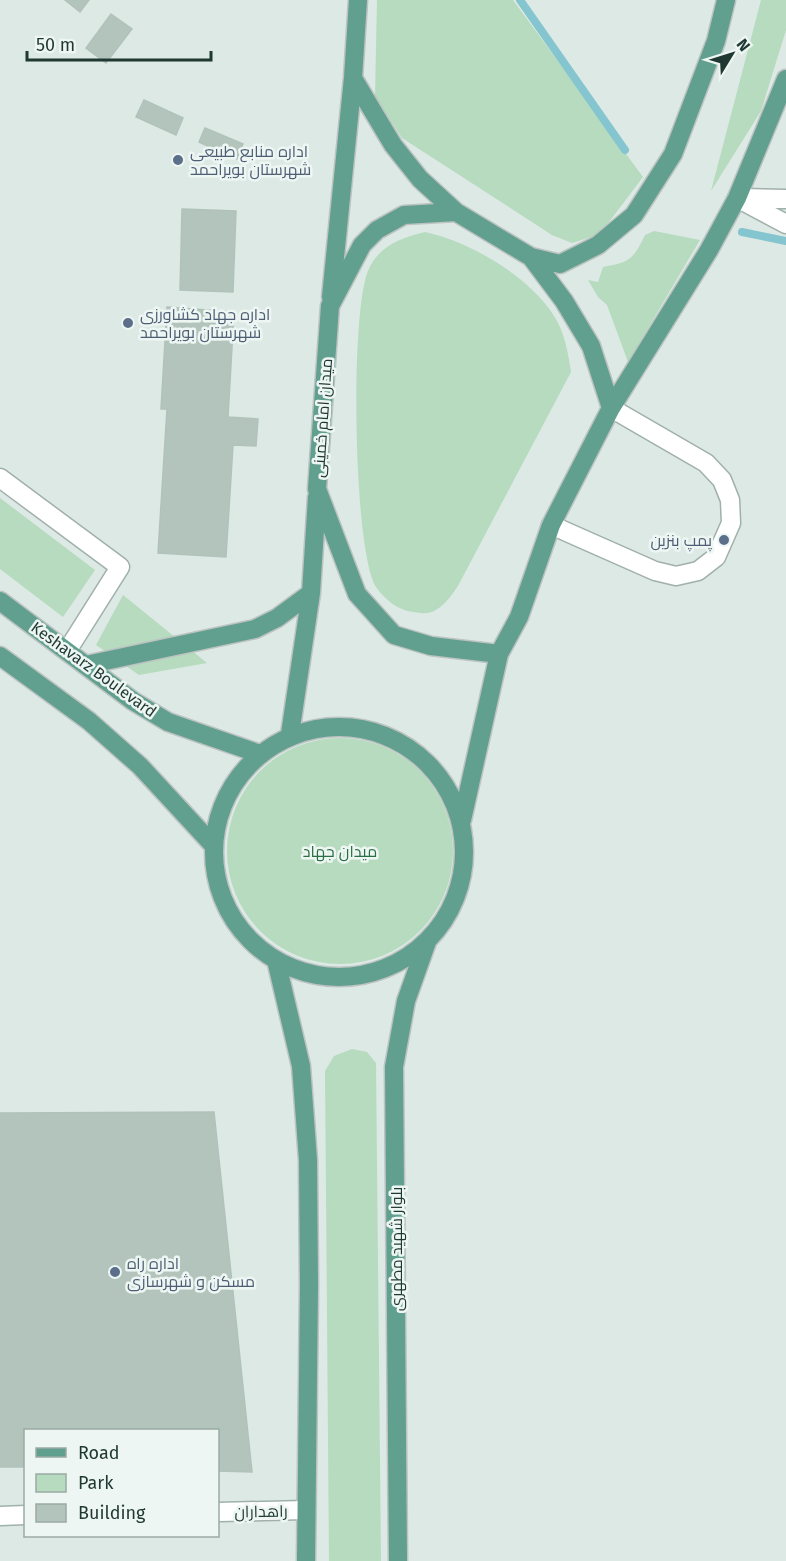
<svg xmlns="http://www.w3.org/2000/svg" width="786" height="1561" viewBox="0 0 786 1561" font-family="'Fira Sans',Cairo,sans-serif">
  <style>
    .green { fill: #b6dbbf }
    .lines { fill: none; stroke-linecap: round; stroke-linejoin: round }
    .stream { stroke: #84c5cf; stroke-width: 8 }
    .building { fill: #b3c4bd; stroke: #b0c3bb; stroke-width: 1.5 }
    .minor-casing { stroke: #a0b0ab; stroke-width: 21 }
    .major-casing { stroke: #bcc3c1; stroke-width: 21 }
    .minor { stroke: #fff; stroke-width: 18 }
    .major { stroke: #619f8f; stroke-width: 18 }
    .service-dot { fill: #5c6f8a; stroke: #edf6f2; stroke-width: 2 }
    .labels { text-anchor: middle; stroke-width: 5; stroke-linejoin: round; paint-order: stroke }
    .service-label { font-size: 16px; fill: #4e5e75; stroke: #edf6f2; text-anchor: start }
    .street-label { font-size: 16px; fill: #1f3831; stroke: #edf6f2 }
    .park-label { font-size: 16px; fill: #2a6f44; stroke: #edf6f2 }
  </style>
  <rect width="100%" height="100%" fill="#dde9e4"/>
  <path class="green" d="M377,0H513L643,177L600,234L572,243L552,235L402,138L375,96Z
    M761,0H786V30L761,111L711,191Z
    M654,231L700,240L628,362L607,305L598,297L588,280L598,282L603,267C630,262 633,260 645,235Z
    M425,232C469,241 530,277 554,316C565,333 568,353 571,372L459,584C452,595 441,612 426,613C422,614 417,612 413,612C398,610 385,600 376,587C353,550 350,313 368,271C378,246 401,238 425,232Z
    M0,498L95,570L63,617L0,569Z
    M123,595L207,663L139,675L96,645Z
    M227 851a113 113 0 1 1 226 0a113 113 0 1 1-226 0Z
    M352,1049L367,1052L376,1063L381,1561H329L325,1071L334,1056Z"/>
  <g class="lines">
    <path class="stream" d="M520,0L625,150
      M742,232L786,241"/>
  </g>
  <path class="building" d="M65,0H89L80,12Z
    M111,14L132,29L106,63L86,48Z
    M144,100L183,118L176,135L136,117Z
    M205,128L243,144L237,159L199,142Z
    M182,209L236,211L233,292L180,290Z
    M167,307L234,312L228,417L258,419L256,446L233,445L226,557L158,553L167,409H161Z
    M214,1112L252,1472L218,1471V1430H26V1467H0V1113Z"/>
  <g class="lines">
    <defs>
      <path id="minor" d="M737,198L786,224
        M742,198L786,199
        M0,478L120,567L67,651
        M551,525L655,571L676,576L698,571L716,557L731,523L730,500L722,480L706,463L611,408
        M218,1512L305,1510
        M0,1516L26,1515"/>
      <path id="major" d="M353,78L393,145L420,179L456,212
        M531,257L560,264L598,245L634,215L673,154L716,41L726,0
        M331,297L353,78L358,0
        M611,408L591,346L564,301L531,257L456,212L404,215L377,230L362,245L330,306L317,489L357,594L394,635L431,646L499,654L519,617L551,525L611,408L709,250L737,198L786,79
        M0,601L133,701L168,722L260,754
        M0,656L89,721L140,766L213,845
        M86,665L255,629L277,618L311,593
        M214 852a125 125 0 1 1 250 0a125 125 0 1 1-250 0Z
        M290,734L311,593L317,497
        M462,820L499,654
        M276,960L301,1066L308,1160L309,1285L306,1561
        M398,1561L394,1067L406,1001L427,942"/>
    </defs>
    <use href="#minor" class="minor-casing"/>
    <use href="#major" class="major-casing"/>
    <use href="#minor" class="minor"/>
    <use href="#major" class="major"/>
  </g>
  <g class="service-dot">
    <circle cx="178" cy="160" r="6"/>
    <circle cx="128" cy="323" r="6"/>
    <circle cx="724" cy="540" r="6"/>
    <circle cx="115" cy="1272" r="6"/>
  </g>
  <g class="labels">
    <g class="service-label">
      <text x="190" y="157">اداره منابع طبیعی<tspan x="190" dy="18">شهرستان بویراحمد</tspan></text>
      <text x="140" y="320">اداره جهاد کشاورزی<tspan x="140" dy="18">شهرستان بویراحمد</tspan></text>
      <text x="712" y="546" text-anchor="end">پمپ بنزین</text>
      <text x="127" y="1269">اداره راه<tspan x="127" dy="18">مسکن و شهرسازی</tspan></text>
    </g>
    <g class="street-label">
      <text transform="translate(322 418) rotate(-86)" y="6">میدان امام خمینی</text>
      <text transform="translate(94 669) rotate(36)" y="6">Keshavarz Boulevard</text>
      <text transform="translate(396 1249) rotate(-90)" y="6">بلوار شهید مطهری</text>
      <text transform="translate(261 1511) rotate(-1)" y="6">راهداران</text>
    </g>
    <g class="park-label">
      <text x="340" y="857">میدان جهاد</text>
    </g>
  </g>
  <rect x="24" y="1429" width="195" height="108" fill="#edf6f2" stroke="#9baaa5" stroke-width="1.5"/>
  <rect x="36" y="1448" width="30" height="9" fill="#619f8f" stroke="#9baaa5" stroke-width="1.5"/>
  <text x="78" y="1459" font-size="18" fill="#1f3831">Road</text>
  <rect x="36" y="1474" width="30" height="18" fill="#b6dbbf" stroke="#9baaa5" stroke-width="1.5"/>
  <text x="78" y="1489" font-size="18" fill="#1f3831">Park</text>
  <rect x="36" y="1504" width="30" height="18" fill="#b3c4bd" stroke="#9baaa5" stroke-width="1.5"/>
  <text x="78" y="1519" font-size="18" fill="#1f3831">Building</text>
  <g transform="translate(732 54) rotate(52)" stroke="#edf6f2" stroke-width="4.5" paint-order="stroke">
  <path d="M0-4.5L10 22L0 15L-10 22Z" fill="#1f3831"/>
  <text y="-9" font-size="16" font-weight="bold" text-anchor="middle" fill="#1f3831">N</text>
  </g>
  <path d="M27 51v9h184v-9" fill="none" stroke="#1f3831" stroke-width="3"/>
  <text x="36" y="51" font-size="18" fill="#1f3831" stroke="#edf6f2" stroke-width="4.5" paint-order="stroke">50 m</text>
</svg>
